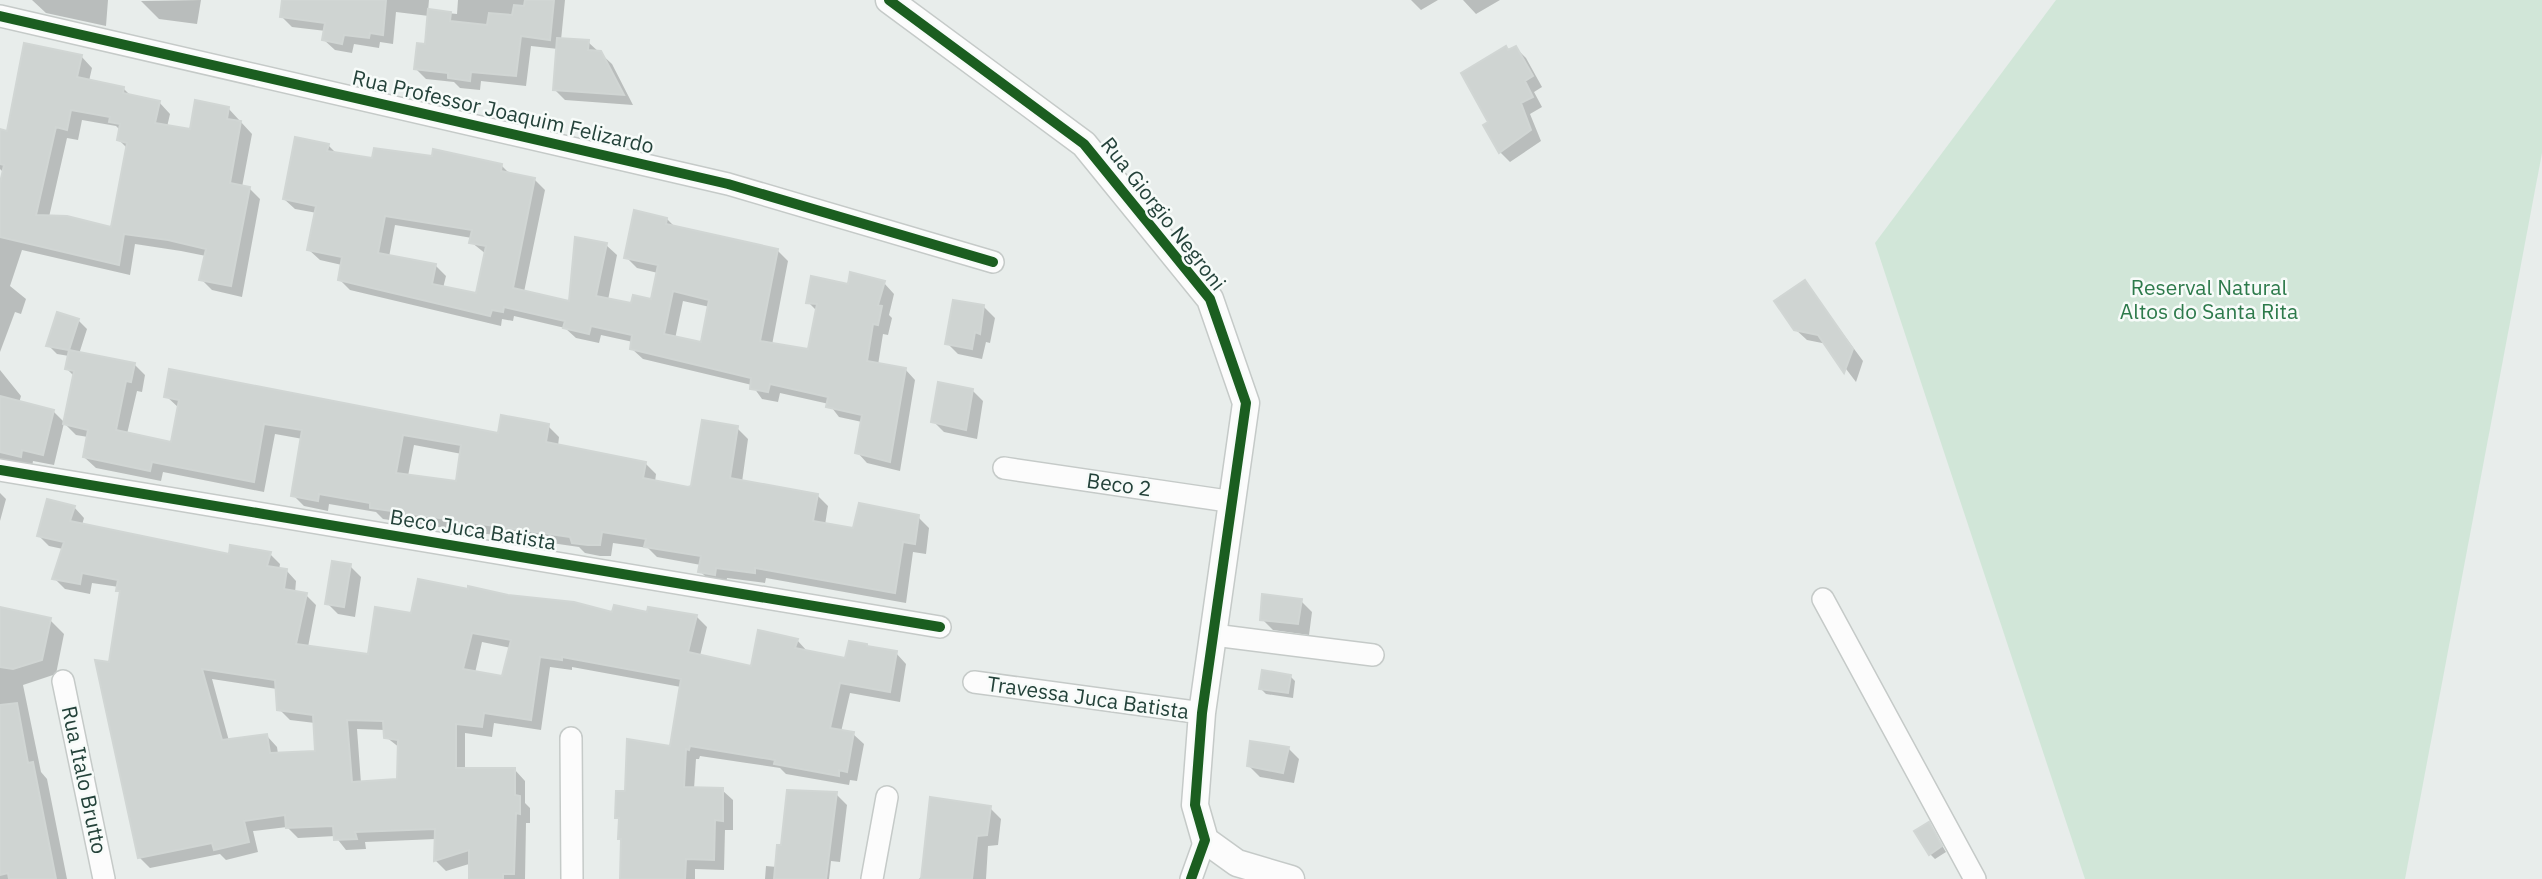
<svg xmlns="http://www.w3.org/2000/svg" width="2542" height="879" viewBox="0 0 2542 879" font-family="'IBM Plex Sans',sans-serif">
  <style>
    .green { fill: #d1e6d8 }
    .shadow { fill: #0003; fill-rule: evenodd }
    .building { fill: #cfd4d2; stroke: #d1d6d4; stroke-width: 2; fill-rule: evenodd }
    .lines { fill: none; stroke-linecap: round; stroke-linejoin: round }
    .minor-casing { stroke: #c5cac8; stroke-width: 24 }
    .tertiary-casing { stroke: #c5cac8; stroke-width: 29 }
    .minor { stroke: #fcfcfc; stroke-width: 21 }
    .tertiary { stroke: #fcfcfc; stroke-width: 26 }
    .cycleway-casing { stroke: #f7fbf9; stroke-width: 15 }
    .cycleway { stroke: #1b5e20; stroke-width: 10 }
    .labels { text-anchor: middle; stroke-width: 5; stroke-linejoin: round; paint-order: stroke }
    .street-label { font-size: 21px; fill: #24423a; stroke: #f7fbf9 }
    .park-label { font-size: 21px; fill: #2d7a4b; stroke: #f7fbf9 }
  </style>
  <rect width="100%" height="100%" fill="#e8edeb"/>
  <path class="green" d="M2056,0H2542V153L2405,879H2085L1875,243Z"/>
  <path class="shadow" d="M32,0H108L106,26L46,13Z
    M201,0L197,24L159,19L141,1Z
    M283,0H429L428,11L457,14L458,0H565L561,40L588,42L612,64L633,105L565,100L554,89L558,49L531,46L526,86L481,81L480,90L460,88L454,82L426,79L416,69L426,46L429,16L396,12L393,44L380,42L379,48L354,44L352,53L335,50L324,40L326,31L292,27L282,17Z
    M1411,0H1438L1421,10Z
    M1463,0H1500L1476,14Z
    M1516,48L1526,58L1542,87L1534,92L1542,107L1530,114L1541,141L1510,162L1500,152L1491,123L1509,52Z
    M81,56L92,68L89,81L123,88L132,97L159,102L170,114L167,127L191,131L228,108L252,134L242,187L249,188L260,199L242,297L212,290L201,279L206,256L181,251L135,244L130,275L22,250L10,286L26,299L21,314L15,312L0,352V190L4,173L0,169V131L8,133ZM82,120L116,126L120,130L119,140L128,149L112,229L49,217L67,138L78,140Z
    M328,145L337,154L373,160L501,165L511,175L534,179L545,190L524,292L571,303L606,245L617,255L608,300L633,305L653,302L658,273L637,268L626,257L667,219L676,228L777,250L788,261L772,345L809,351L817,311L808,302L849,286L884,283L894,294L889,315L892,318L888,335L883,334L878,365L905,369L915,380L900,471L867,463L857,452L862,422L839,417L829,404L780,393L778,402L762,399L752,385L643,359L632,349L633,342L601,335L599,343L576,338L565,328L514,316L513,321L502,319L501,326L350,290L339,279L342,265L320,260L309,250L317,213L295,209L284,199ZM395,225L472,238L471,242L486,254L478,295L443,288L446,276L435,265L389,257ZM683,301L710,307L702,344L675,339Z
    M1805,282L1863,361L1856,382L1827,344L1807,340L1795,329Z
    M984,307L995,318L990,343L986,342L982,359L958,354L947,343Z
    M78,320L87,329L79,354L134,364L145,375L142,392L137,391L127,434L173,444L179,408L166,396L499,435L548,426L559,437L558,446L645,463L656,474L655,482L688,489L693,487L737,428L748,439L742,482L817,495L828,506L825,525L854,530L918,517L929,528L926,554L913,552L906,603L766,578L765,583L727,578L726,585L711,582L700,571L701,565L657,557L648,548L613,543L611,556H600L585,553L579,547L383,519L376,512L329,504L328,511L304,506L293,495L303,439L275,434L264,492L163,472L161,481L96,468L84,457L88,437L76,435L64,423L54,465L33,461L32,467L0,461V370L21,396L19,403L53,411L65,423L74,376L67,369L69,356L57,354L48,345ZM414,445L462,454L457,482L408,476Z
    M972,390L983,401L977,439L944,432L933,421Z
    M0,493L6,499L0,521Z
    M74,507L84,518L82,525L230,556L270,554L280,564L279,570H286L296,581L295,593L306,595L316,605L308,647L370,656L412,615L696,616L707,627L700,656L752,668L797,640L807,651L847,660L896,653L906,664L900,702L850,693L841,732L853,734L864,744L857,781L850,780L849,785L786,774L780,768L700,756L699,759H696L694,789L722,790L733,800V830H725L724,870L695,869V879H621L623,841L621,821L617,817L626,793L671,748L681,687L572,667V670L550,667L541,730L494,723L492,737L465,733V770H515L525,781V803L530,808V823H526L525,879H468L469,864L446,871L436,861V839L365,842L366,849L346,850L335,836L298,838L287,827L253,831L258,852L226,860L220,854L150,868L140,858L111,664L121,593L119,587L92,583L90,594L65,589L54,578L63,549L49,546L39,536ZM482,642L511,648L503,678L475,673ZM212,679L277,689L279,709L290,720L315,723L317,753L278,754L277,747L267,736L229,741ZM357,729L385,730L386,737L400,748L399,781L361,783Z
    M350,566L361,577L355,617L338,614L327,603Z
    M1301,601L1312,612L1309,635L1273,630L1262,619Z
    M0,609L50,620L64,634L56,674L23,685L41,772L47,779L67,879H0Z
    M1290,676L1295,681L1293,698L1266,694L1261,689Z
    M1288,748L1299,759L1294,783L1260,777L1249,766Z
    M836,794L847,805L840,862L831,861L829,879H765L766,866L777,867L783,847Z
    M990,808L1001,819L998,845L988,846L986,879H919Z
    M1929,824L1946,852L1935,859L1930,854Z"/>
  <path class="building" d="M282,0H386L383,35L370,33L369,38L344,35L342,44L322,40L325,23L280,17Z
    M525,0H554L550,40L521,36L516,76L471,72L470,81L448,78V73L414,69L417,43L425,44L428,9L451,12L450,21L487,25L489,13L512,15L514,5L524,6Z
    M557,38L589,40L588,50L601,51L624,95L553,90Z
    M24,43L82,55L77,77L124,87L123,93L160,101L155,123L190,129L195,100L229,107L227,119L241,121L230,183L250,187L231,286L199,280L206,249L168,240L124,234L119,265L0,237V183L4,165L0,164V129L7,131ZM71,110L110,117L109,122L120,124L117,140L127,143L111,227L67,216L36,215L56,127L67,130Z
    M1506,46L1508,50L1516,46L1533,76L1525,81L1533,97L1521,103L1531,130L1499,153L1483,125L1488,122L1461,73Z
    M295,137L329,144L327,151L372,158L374,148L432,156L433,149L502,164L501,171L535,178L513,288L569,301L575,237L607,243L596,296L631,303L633,295L651,299L658,265L624,258L634,210L667,218L666,224L778,249L760,341L808,349L817,304L806,303L811,276L848,284L850,272L885,281L878,305L882,306L878,325L873,324L867,361L906,368L890,462L855,453L862,415L826,407L828,397L770,384L768,392L750,389L751,378L630,349L632,335L591,326L589,334L563,328L565,321L504,307L503,312L492,310L490,316L338,280L342,257L307,250L316,206L283,199ZM385,216L472,230L469,243L486,246L476,293L432,284L436,264L378,253ZM673,291L709,300L701,342L664,334Z
    M1805,280L1853,349L1844,373L1818,335L1794,330L1774,301Z
    M953,300L984,305L980,334L975,332L972,349L945,344Z
    M57,312L79,319L69,350L46,346Z
    M69,350L135,363L131,382L126,381L116,430L171,442L179,400L164,397L169,369L498,433L501,415L539,422L549,424L546,442L646,462L643,478L688,487L691,486L702,420L738,426L730,478L818,494L813,521L853,528L859,503L919,515L915,544L903,542L895,593L755,568V573L716,568L715,575L698,572L701,556L644,547L646,539L602,532L600,545H588L572,543L570,537L370,508V503L319,494L318,501L291,496L302,430L264,424L254,482L152,462L150,471L83,457L88,430L63,424L74,371L65,369ZM403,435L461,445L456,481L396,473Z
    M938,382L973,389L966,430L931,422Z
    M0,396L54,410L43,455L22,450L21,457L0,452Z
    M47,499L75,506L70,521L229,554L230,545L271,552L267,566L287,569L284,589L307,593L296,644L368,654L375,607L411,613L418,579L468,589V586L508,595L574,602L612,612L614,605L647,612L648,607L697,615L688,652L751,666L758,630L798,639L795,648L845,658L849,641L867,644V646L897,651L890,692L840,683L830,728L854,732L847,772L839,770V776L774,764L775,760L690,746L689,750L686,749L684,787L723,788V821L715,820L714,860L686,859L685,879H620L621,839H618L619,818H615L616,791H625L627,739L670,746L681,679L562,657V660L540,657L531,720L484,713L482,727L456,724V768H515V795L520,796V814L516,813L514,874H503V879H469V850L434,861L435,829L355,832L357,839L334,840L333,826L286,828L285,815L244,821L249,842L214,850L212,843L138,858L95,660L109,662L120,591H116L118,580L82,573L80,584L52,579L64,542L37,536ZM472,633L511,640L502,676L463,669ZM202,669L275,680L277,710L313,715L315,751L270,753L267,734L222,740ZM347,720L383,721L384,738L398,740L397,779L352,782Z
    M332,561L351,564L344,607L325,604Z
    M1262,594L1302,599L1298,624L1260,620Z
    M0,607L51,618L42,660L13,669L0,667Z
    M1262,670L1291,675L1288,693L1259,689Z
    M17,703L28,763L33,762L56,879H9L8,873L0,875V705Z
    M1250,741L1289,747L1283,773L1247,766Z
    M787,790L837,792L826,879H774L777,845H781Z
    M930,797L991,806L987,835L977,836L972,879H921Z
    M1929,822L1942,846L1929,855L1914,831Z"/>
  <g class="lines">
    <defs>
      <path id="minor" d="M0,16L728,184L993,262
        M1004,468L1234,502
        M0,470L940,627
        M1823,599L1975,879
        M1214,635L1373,655
        M63,681L104,879
        M974,682L1202,713
        M571,738L572,879
        M872,879L887,797
        M1191,879L1205,840"/>
      <path id="tertiary" d="M889,0L1084,144L1210,299L1246,403L1202,713L1195,805L1205,840L1237,863L1291,879"/>
    </defs>
    <use href="#minor" class="minor-casing"/>
    <use href="#tertiary" class="tertiary-casing"/>
    <use href="#minor" class="minor"/>
    <use href="#tertiary" class="tertiary"/>
    <defs>
      <path id="cycleway" d="M889,0L1084,144L1210,299L1246,403L1202,713L1195,805L1205,840L1191,879
        M0,16L728,184L993,262
        M0,470L940,627"/>
    </defs>
    <use href="#cycleway" class="cycleway-casing"/>
    <use href="#cycleway" class="cycleway"/>
  </g>
  <g class="labels">
    <g class="street-label">
      <text transform="translate(503 112) rotate(13)" y="7">Rua Professor Joaquim Felizardo</text>
      <text transform="translate(1163 214) rotate(52)" y="7">Rua Giorgio Negroni</text>
      <text transform="translate(1119 485) rotate(8)" y="7">Beco 2</text>
      <text transform="translate(473 530) rotate(9)" y="7">Beco Juca Batista</text>
      <text transform="translate(1088 698) rotate(8)" y="7">Travessa Juca Batista</text>
      <text transform="translate(84 780) rotate(78)" y="7">Rua Italo Brutto</text>
    </g>
    <g class="park-label">
      <text x="2209" y="295">Reserval Natural<tspan x="2209" dy="24">Altos do Santa Rita</tspan></text>
    </g>
  </g>
</svg>
